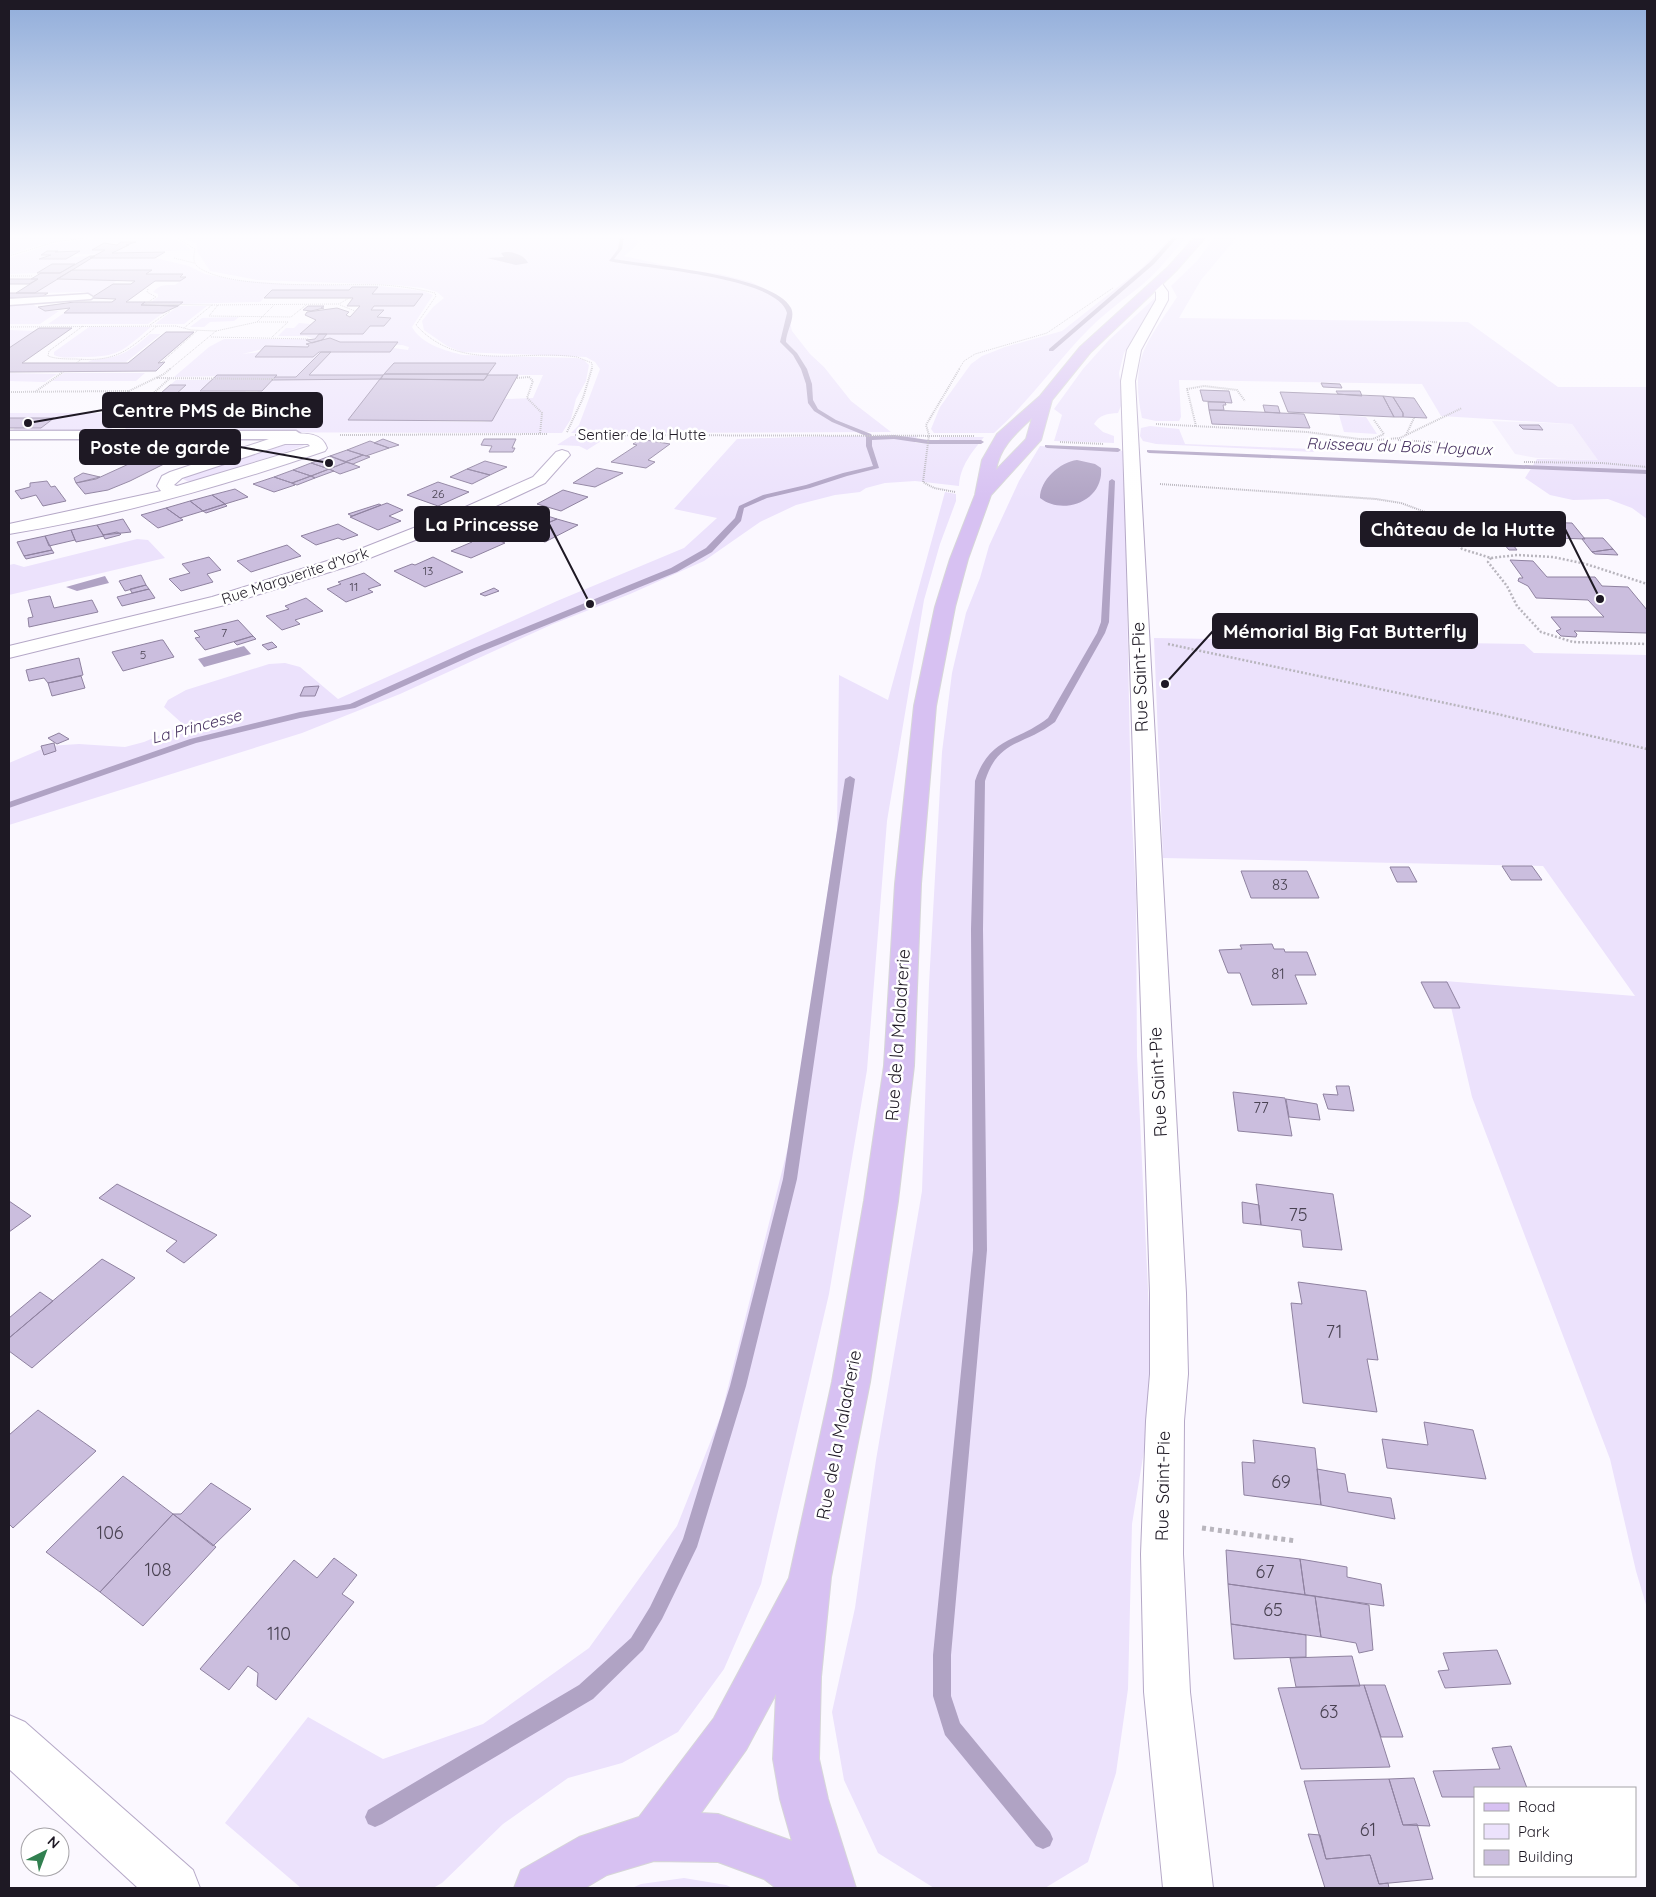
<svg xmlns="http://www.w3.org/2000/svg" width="1656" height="1897" viewBox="0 0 1656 1897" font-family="Quicksand,sans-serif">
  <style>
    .built { fill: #f3edfd }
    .green { fill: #ece2fc }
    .water { fill: #b0a3c4 }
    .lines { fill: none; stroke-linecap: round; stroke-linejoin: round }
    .stream { fill: #b0a3c4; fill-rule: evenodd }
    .building { fill: #cbbede; stroke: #8f82a0 }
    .lane-casing { stroke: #b5a8c7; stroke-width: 3 }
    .street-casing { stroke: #b5a8c7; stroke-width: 2 }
    .secondary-casing { stroke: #b5a8c7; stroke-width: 2 }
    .primary-casing { stroke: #d6d6d8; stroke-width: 2 }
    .path-far3 { stroke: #b8b5bd; stroke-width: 1; stroke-dasharray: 1 1; stroke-linecap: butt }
    .path-far2 { stroke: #b8b5bd; stroke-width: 2; stroke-dasharray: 1 1; stroke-linecap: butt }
    .path-far1 { stroke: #b8b5bd; stroke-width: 2.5; stroke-dasharray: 2 2; stroke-linecap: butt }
    .path { stroke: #b8b5bd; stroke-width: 5; stroke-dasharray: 4 4; stroke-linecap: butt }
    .lane { fill: #fff; fill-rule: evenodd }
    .street { fill: #fff; fill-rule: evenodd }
    .secondary { fill: #fff; fill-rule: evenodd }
    .primary { fill: #d7c1f2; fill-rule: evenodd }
    .labels { text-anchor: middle; stroke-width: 5; stroke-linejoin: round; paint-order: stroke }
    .far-number-label { font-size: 12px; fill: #494252 }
    .far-street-label { font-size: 15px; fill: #1e1924; stroke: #fff }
    .number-label { font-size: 15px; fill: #494252 }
    .far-water-label { font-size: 16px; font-style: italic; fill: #4a3563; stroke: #fff }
    .street-label { font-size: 18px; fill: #1e1924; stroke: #fff }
    .near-number-label { font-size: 18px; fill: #494252 }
    .leader { fill: none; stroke: #1e1924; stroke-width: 2 }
    .callout-dot { fill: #1e1924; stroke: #fff; stroke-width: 2 }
    .callout { fill: #1e1924; stroke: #1e1924; stroke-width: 2 }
    .callout-label { font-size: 19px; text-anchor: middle; font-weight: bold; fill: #fff }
  </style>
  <rect width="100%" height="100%" fill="#fbf8ff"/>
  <path class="built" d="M1492,421L1572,424L1599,460L1537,458L1515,454Z"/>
  <path class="green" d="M15,237H88C60,240 35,245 9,255V239Z
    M103,237C126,237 176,230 191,250L112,253C117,249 123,250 128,246L126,245L135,242L104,243L93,250H105L98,254H75L78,251H47L42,255H51L40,258C56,261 72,256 90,256L75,264H52L37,273L9,274V258L52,244Z
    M181,237H637L638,242L635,247L624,256L687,270L720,274L751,282L767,290L786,305L792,331L810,354L824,367L851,401L891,432L571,433L579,425L600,369L595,362L586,357L462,352L447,346L424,330L422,321L433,307L444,298L437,292L423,288L396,285L257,280L210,271L197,251V244Z
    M1170,237H1186C1172,254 1158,271 1142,285C1124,299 1105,313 1089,329C1056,362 1029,402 994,433H934L931,429L940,407L971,364L982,356L1005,347L1062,331L1142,268Z
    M1214,237H1237L1201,280L1179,318L1468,322L1558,387H1647V519L1632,508L1608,499L1573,500L1550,495L1525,478L1537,459L1598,460L1572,424L1441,416L1422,384L1179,380L1181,417L1179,421H1156L1142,418C1137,395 1135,368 1146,346C1154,329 1167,313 1177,297L1171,286L1197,261Z
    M90,258H155L189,266L205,274L235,280L286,284L380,286L423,291L433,295L412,327C421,344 446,351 463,355L577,358L584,360L589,365L586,381L576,399L571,419L562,433L123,432L133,418H150L186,386L170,385L176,380H211L201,391H246L241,396L224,395L247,408L259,396H254L258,391H262L272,380L381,379L348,420L483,422L492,421L505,399L533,398L543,375H488L495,363H394L383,375H309L331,352H389L393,348L408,350L409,347L402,345L340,342L330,338L322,340L327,334H363L370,326H384L390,318L377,317L384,310H371L374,306H414L423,294H372L378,287H352L349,290H272L260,302L181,304L182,302H151L158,297V294L153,292C160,284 166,285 175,285L186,277L181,276L183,274H148L153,270L72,269Z
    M56,279L60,280H118L95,295H84L87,292L35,293Z
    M1156,297L1152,307L1124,353L1119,373L1123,401L1118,413C1107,414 1100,414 1094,424L1103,432L1114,436V443L1054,441L1062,415L1054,409L1083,369L1109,340Z
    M9,303H30L45,311H59L40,324H9Z
    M178,306H207L184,324H155Z
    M64,313H163L148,324H48Z
    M239,317L234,321L210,322L204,327H190L202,318Z
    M299,323L311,324L300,334H319L315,339L306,336H278L286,328H294Z
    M89,327H151C122,351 120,357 81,357C72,357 62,359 54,355V352Z
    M9,330L35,331L11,347H9Z
    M150,334H161L126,362H88L92,360C120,358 129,352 150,334Z
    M224,339H304L312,343L307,344L309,345L308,347L265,346L263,349L242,354L260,352L255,357L321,352L296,377H275L276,375L174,377L209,347Z
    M9,373L57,374L45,382L9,381Z
    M64,373H145L136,381H52Z
    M9,413H124L109,432H11L15,428H41L53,418H9Z
    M1339,415L1366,417L1377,434L1344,432Z
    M1150,426L1179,429L1185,444L1312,449L1314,452L1156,444L1143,441L1140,436L1141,428Z
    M571,436H609L587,450L579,446L557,445Z
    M827,436H917L915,443L938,444L940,437H984C972,452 960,466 959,486L915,481L885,483L866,488L860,492L835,495L796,505L760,522L704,561L630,594L553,624L400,694L302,733L9,825V763L49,746L79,744L125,747L144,742L184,725L164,707L168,700L186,690L269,664L285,663L300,667L338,699L557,601L684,548L717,518L674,509L737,439Z
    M303,442L305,444L303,446L196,481H187L183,479L189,475L291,443Z
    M1040,446L1124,451L1131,803L1136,893L1137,1056L1153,1396L1132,1524L1128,1689L1116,1773L1088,1862L1045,1888H934L878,1853L844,1780L832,1712L855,1608L876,1460L922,1191L929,984L942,752L952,673L966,613L980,578L989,546L1019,481Z
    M945,492L956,494V501L940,544L924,600L887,821L867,1070L829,1294L761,1584L724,1669L678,1732L622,1763L568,1778L503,1824L442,1883L433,1888H301L225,1823L308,1717L383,1759L483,1724L589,1648L677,1526L721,1415L792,1131L837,830L839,675L888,700Z
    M137,539L148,540L165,558L9,595V565L14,564L24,567Z
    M1154,638L1524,644L1534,653L1647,655V1608L1636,1571L1610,1459L1472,1097L1445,981L1635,996L1543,866L1163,858Z
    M684,1878L726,1885L733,1888H632L641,1884Z"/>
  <path class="water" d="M506,252C514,251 526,257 528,263L516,265L487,258L504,257L501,253Z
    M1077,460L1095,464L1101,468C1104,501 1063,516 1040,498C1040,480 1060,462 1077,460Z
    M105,576L109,583L77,591L66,587Z
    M244,646L251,654L204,667L198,659Z"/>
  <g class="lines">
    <path class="stream" d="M22,237H28L26,238Z
      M620,237H624L622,249L614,259C652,266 772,274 791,308C796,318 786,331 786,342L797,353L807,369L812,384L813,400L818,409L836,420L871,434L872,436L894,435L928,440H981L984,442L981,444H928L894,439L872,440V446L879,468L847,476L810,488L767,498L744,508L741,521L712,552L677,572L478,653L355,708L300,718L196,743L9,808V802L190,739L300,712L350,704L472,649L671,568L706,548L735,518L739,506L763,495L806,485L843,473L873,466L866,446V436L832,422L814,411L808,403L806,384L801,369L793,355L780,342L787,313C778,276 643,269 609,261L618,249Z
      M1173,237H1178L1154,264L1053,351H1049V349L1150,262Z
      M1045,445L1118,448L1121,450L1118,452L1047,448L1045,447Z
      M1147,450L1647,470V474L1149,453L1147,452Z
      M1112,479L1115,481L1109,622L1105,633L1055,722C1024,746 998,739 985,781L983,929L987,1250L951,1655V1696L960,1723L1050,1832L1053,1839L1050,1846L1043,1849L1036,1846L945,1735L933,1696V1655L973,1250L971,929L975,781C990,736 1016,743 1048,718L1097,633L1101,622L1109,481Z
      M850,776L855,779L797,1179L746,1386L697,1547L662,1619L643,1650L593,1699L382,1824L375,1827L368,1824L365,1817L368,1810L579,1685L631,1638L650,1607L683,1539L730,1386L783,1179L845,779Z"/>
  </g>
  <path class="building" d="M121,242H136L126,245H129L112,253L165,252L155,258H90L105,250H92L104,243L117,245Z
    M47,251H58L55,252L80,251L66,259H39L51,255H41Z
    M90,256H95L35,293H16L38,279H31L41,273H60Z
    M52,264H75L60,273H37Z
    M72,270H152L146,274H183L180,277H186L180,281H155L126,302H145L141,305L178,306L163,313H64L70,308L45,311L38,307L74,302H112L116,299L91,298L113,284H131L135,281L57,279Z
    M9,279H38L29,284H9Z
    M352,287H378L372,294H423L414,306H374L371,310H384L377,317L391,318L384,326H370L363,334H300L316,320L305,315L307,312L337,308L349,312L346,315L350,317L360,306H347L353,298H264L272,290H349Z
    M9,293H48L40,298H9Z
    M145,302H183L178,306L141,305Z
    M308,306H324L321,308H324L311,311L303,310Z
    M39,328H72L22,363H128L166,332H194L158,363L165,362L156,371L9,372V348Z
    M319,334H327L322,340L312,343L306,340L315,339Z
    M330,338L340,342H398L390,352H319L313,357H255L265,346L308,347L309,345L306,344Z
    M321,352H331L309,375H383L381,379L272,380L275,377H296Z
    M394,363H496L488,374H384Z
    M384,374H488L484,380L380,379Z
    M217,375H277L262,391H200Z
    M488,375H518L492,421L348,420L380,379L484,380Z
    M1321,383L1340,384L1342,388L1323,387Z
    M170,385H186L150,418H133Z
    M1200,390L1229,391L1232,403L1203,401Z
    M1336,391H1360L1362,396L1338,394Z
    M1280,392L1383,396L1394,417L1288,412Z
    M1383,396L1393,397L1403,413V417H1394Z
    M1393,397L1414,398L1427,418L1403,417V413Z
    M1208,402H1225L1226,405H1223L1224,410H1209Z
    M1263,405L1278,406L1280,413L1265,412Z
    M1209,410L1304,414L1310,428L1212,424Z
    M9,418H54L41,428H9Z
    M1519,425H1539L1543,430L1523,429Z
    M383,439L399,445L389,448L374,443Z
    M484,439H516L512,448H515L513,452H489L492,446L481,445Z
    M640,439L670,444L648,460L655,462L646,468L611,462L637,445L633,444Z
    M370,441L389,448L366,456L347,450Z
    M347,450L363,455L345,462L330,456Z
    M363,455L370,457L353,464L345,462Z
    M330,456L347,462L329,469L311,463Z
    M144,457L166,463L130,481L108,490L85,494L76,483L96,479Z
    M485,461L507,467L490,475L467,469Z
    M347,462L360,467L340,474L329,469Z
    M311,463L329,469L311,476L293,470Z
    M597,468L623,473L595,487L573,483Z
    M329,469L334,471L315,478L311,476Z
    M467,469L490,475L472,484L450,477Z
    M293,470L311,476L292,483L274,477Z
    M83,473L100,477L76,483L74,478Z
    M311,476L315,478L297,485L292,483Z
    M274,477L292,483L295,485L274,492L253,484Z
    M47,481L51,487L55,486L66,501L43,506L36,495L21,499L15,491L30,487V483Z
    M438,482L469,492L438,506L407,495Z
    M235,489L248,497L225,504L212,495Z
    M563,490L588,497L561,511L537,504Z
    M212,495L225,504L203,511L190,501Z
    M190,501L203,511L180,518L166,508Z
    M387,503L403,510L389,516L401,521L378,530L350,517Z
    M225,504L227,506L206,513L203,511Z
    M379,504L381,505L352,516L348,514Z
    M166,508L183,520L158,528L141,515Z
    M523,509L538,513L557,519L528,531L512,526L519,522L504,518Z
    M123,519L131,532L103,535L97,525Z
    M557,519L578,525L545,542L521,535Z
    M1485,521L1572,523L1585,539L1497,536Z
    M338,524L358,535L343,540L338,538L316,545L301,536Z
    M97,525L104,536L76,542L71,530Z
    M71,530L75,540L49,546L45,536Z
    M117,532L121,534L120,535L105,539L103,535Z
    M477,532L505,543L471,558L451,551L472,542L463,538Z
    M45,536L52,550L24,556L17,542Z
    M1497,536L1507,537L1517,550H1509Z
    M1584,538H1603L1613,549L1592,552L1582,539Z
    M287,545L301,556L251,572L237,561Z
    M1613,549L1618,555L1595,554L1592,552Z
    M52,550L54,553L26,559L24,556Z
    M209,557L221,570L207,574L213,582L181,591L169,579L190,573L182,564Z
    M433,557L463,572L425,587L394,571L412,564L415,565Z
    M1510,560L1533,561L1547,577H1595L1602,586L1628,587L1647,610V633L1574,631L1577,634L1576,637L1561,636L1556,631L1561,629L1551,617H1604L1588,600L1536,598L1528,586L1518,581L1519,578H1523Z
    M364,573L381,585L368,589L373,592L346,602L327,589L341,584L338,582Z
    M141,575L146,585L125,591L119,581Z
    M146,585L149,589L132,593L130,589Z
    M494,588L499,591L485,596L480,594Z
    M149,589L155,598L122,606L117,597Z
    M50,596L54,608L92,600L98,612L29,627L28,618L33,617L28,600Z
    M306,598L323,611L295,620L300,624L282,630L266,616L289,609L285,606Z
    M238,620L253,636L205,650L195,638L200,637L194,631Z
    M253,636L256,639L237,645L234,642Z
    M161,640H163L174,657L123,671L112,652Z
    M272,642L277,647L268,650L262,645Z
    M79,658L83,675L48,683L44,678L29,681L26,670Z
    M81,676L85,688L52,696L48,683Z
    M319,686L315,696H300L304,687Z
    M59,733L69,739L57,744L48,738Z
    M54,743L56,751L44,755L41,746Z
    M1502,866H1532L1542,880H1511Z
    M1390,867H1409L1417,882H1397Z
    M1241,871H1307L1319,898H1251Z
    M1272,944L1274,949H1284L1285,952H1307L1316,975H1295L1307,1004L1252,1005L1240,973H1228L1219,950L1242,949L1240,945Z
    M1421,982H1447L1460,1008H1434Z
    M1336,1086H1349L1354,1111L1328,1109L1323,1094L1338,1095Z
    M1233,1092L1285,1098L1292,1136L1238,1131Z
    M1286,1099L1317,1104L1320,1120L1289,1117Z
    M117,1184L217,1235L184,1263L166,1251L177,1241L99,1198Z
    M1256,1184L1333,1194L1342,1250L1303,1247L1301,1230L1261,1225Z
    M9,1201L31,1216L9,1232Z
    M1242,1202L1259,1205L1261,1225L1243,1223Z
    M102,1259L135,1278L32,1368L9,1351V1338Z
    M1298,1282L1366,1291L1378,1360L1367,1359L1377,1412L1303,1403L1291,1303L1302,1304Z
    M40,1292L53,1301L9,1338V1318Z
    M38,1410L96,1451L13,1528L9,1524V1435Z
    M1424,1422L1473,1430L1486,1479L1387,1468L1382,1439L1428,1445Z
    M1253,1440L1315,1448L1321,1505L1244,1495L1242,1462L1255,1463Z
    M1317,1469L1345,1474L1348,1492L1391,1498L1395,1519L1321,1505Z
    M123,1476L173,1514L100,1592L46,1552Z
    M211,1483L251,1509L213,1546L173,1514H181Z
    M173,1514L216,1547L143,1626L100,1592Z
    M1226,1550L1300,1559L1305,1595L1228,1584Z
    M334,1558L357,1575L342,1594L354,1602L276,1700L257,1686L258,1673L248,1666L229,1690L200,1669L294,1560L317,1578Z
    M1300,1559L1347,1567V1577L1381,1584L1384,1606L1305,1595Z
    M1228,1584L1315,1596L1321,1637L1231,1624Z
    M1315,1596L1369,1605L1373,1650L1359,1653L1356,1643L1321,1637Z
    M1231,1624L1306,1635V1657L1234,1659Z
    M1497,1650L1511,1684L1445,1688L1438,1671L1449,1670L1443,1653Z
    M1352,1656L1360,1686L1296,1687L1290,1658Z
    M1364,1685H1385L1403,1737H1381Z
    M1364,1685L1390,1767L1301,1769L1278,1688Z
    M1511,1746L1527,1788H1475V1797H1442L1433,1771L1500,1769L1492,1748Z
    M1414,1778L1430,1826L1403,1825L1389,1779Z
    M1389,1779L1403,1825L1417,1824L1433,1879L1379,1884L1370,1855L1326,1859L1304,1781Z
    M1308,1834L1320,1835L1326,1859L1370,1855L1379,1884L1388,1883L1389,1888H1325Z"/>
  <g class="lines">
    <defs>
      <path id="lane" d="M88,294L93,297L91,299L9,305V299Z
        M9,431H296L302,435L296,439H9Z"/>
      <path id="street" d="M1157,280L1161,282L1168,292V300L1141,350L1135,381L1186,1293L1188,1374L1184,1421L1183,1554L1190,1692L1213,1888H1163L1144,1692L1141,1554L1146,1421L1150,1374V1293L1121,381L1127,350L1156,300V292L1151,284Z
        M284,434C300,434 321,430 327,448L325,451C221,487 117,516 9,534V524L161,491L157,486L162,476L170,472ZM285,444H308L310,446L177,486L174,485L182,478Z
        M562,450L568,452L570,455L545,483L466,520L352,565L225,605L9,658V646L212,597L340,557L454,512L533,477L556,452Z"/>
      <path id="secondary" d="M9,1715L25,1722L193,1870L200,1888H138L9,1769Z"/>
      <path id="primary" d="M1195,237H1206L1176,271L1090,353L1052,400L1041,440L991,495L968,559L955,607L936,706L921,884L914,1066L898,1201L870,1382L831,1577L821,1677L819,1759L828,1799L856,1888H776L764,1879L718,1862L654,1861L607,1875L585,1888H514L521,1870L579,1837L639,1817L714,1718L789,1578L832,1382L864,1201L884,1066L895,884L914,706L935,607L950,559L975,495L982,460L997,434L1040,396L1080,347L1168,267ZM1032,418L1026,439L996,470C1000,447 1015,434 1032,418ZM776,1694L773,1759L780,1799L792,1841L718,1814L701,1813L746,1750Z"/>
    </defs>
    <use href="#lane" class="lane-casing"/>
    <use href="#street" class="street-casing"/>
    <use href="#secondary" class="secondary-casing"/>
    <use href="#primary" class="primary-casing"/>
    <path class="path-far3" d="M175,237L195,249C194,255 192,262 198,267C231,291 339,283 382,285C400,286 418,289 435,293L436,296L416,325C459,373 522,349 577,357L592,363V369
      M9,256L55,242L93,237
      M174,258L194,263
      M9,276H32
      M148,289L147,292L156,297L145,304L212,305L184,328
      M212,305L339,304L349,298
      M218,305L209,316L291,317L306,305
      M340,305L355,311
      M257,322H288L272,337
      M150,325L170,311L167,310
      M83,326L49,351L48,356C56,359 66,359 76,359C117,362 127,351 157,326
      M9,327L176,326L191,330L216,331L170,369
      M216,331L257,322L274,305
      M211,337L309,339
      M162,362L198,330
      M76,363L82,359
      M959,369L964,361L975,354L1047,333L1113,288"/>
    <path class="path-far2" d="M157,378L274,379
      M517,378L529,377L533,381L527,398L542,413L540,434
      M129,391L119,409H131
      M9,392L129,391L164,374L171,368
      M35,392L63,372
      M135,410L170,378
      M1156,424L1307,432L1359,439H1373L1384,434L1374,420
      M1196,426L1187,389L1204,386L1237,390L1245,401
      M567,432L583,398L592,368
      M340,435L547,434
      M575,435L974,436
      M1406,435L1414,418
      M1377,440L1400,438L1462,408
      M1398,440L1449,443
      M1060,442L1104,444
      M1524,462L1602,463L1647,467
      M1160,484L1376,499L1401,503L1436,516L1454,540
      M955,492L934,488L923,482L929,435L926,425L960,368"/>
    <path class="path-far1" d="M1453,539L1462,549L1491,558L1517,555L1553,557L1586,564L1647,584
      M1491,558L1488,562L1507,586L1517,606L1541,632L1573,642L1647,644
      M1168,644L1497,714L1647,749"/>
    <path class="path" d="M1202,1528L1296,1541"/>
    <use href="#lane" class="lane"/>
    <use href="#street" class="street"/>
    <use href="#secondary" class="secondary"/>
    <use href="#primary" class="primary"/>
  </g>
  <linearGradient id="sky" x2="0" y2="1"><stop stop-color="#91adda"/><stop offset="0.47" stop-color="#fdfcff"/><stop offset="1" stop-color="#fdfcff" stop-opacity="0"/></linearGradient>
  <rect width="1656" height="503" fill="url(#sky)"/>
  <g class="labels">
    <g class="far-number-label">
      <text x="438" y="498">26</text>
      <text x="428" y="575">13</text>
      <text x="354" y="591">11</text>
      <text x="224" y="637">7</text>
      <text x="143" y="659">5</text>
    </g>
    <g class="far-street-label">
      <text x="642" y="440">Sentier de la Hutte</text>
      <text transform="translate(295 576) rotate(-18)" y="5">Rue Marguerite d'York</text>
    </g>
    <g class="number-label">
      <text x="1280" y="890">83</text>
      <text x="1278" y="979">81</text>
      <text x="1261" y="1113">77</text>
    </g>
    <g class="far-water-label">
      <text transform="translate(1399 446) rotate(2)" y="6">Ruisseau du Bois Hoyaux</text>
      <text transform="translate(196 726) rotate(-15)" y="6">La Princesse</text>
    </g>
    <g class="street-label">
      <text transform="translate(1140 677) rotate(-92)" y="6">Rue Saint-Pie</text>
      <text transform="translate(898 1035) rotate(-86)" y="6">Rue de la Maladrerie</text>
      <text transform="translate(1158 1082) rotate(-93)" y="6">Rue Saint-Pie</text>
      <text transform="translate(839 1435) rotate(-79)" y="6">Rue de la Maladrerie</text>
      <text transform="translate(1163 1486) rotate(-89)" y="6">Rue Saint-Pie</text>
    </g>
    <g class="near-number-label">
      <text x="1298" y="1221">75</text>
      <text x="1334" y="1338">71</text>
      <text x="1281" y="1488">69</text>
      <text x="110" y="1539">106</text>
      <text x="158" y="1576">108</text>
      <text x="1265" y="1578">67</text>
      <text x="1273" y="1616">65</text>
      <text x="279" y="1640">110</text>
      <text x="1329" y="1718">63</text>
      <text x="1368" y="1836">61</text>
    </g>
  </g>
  <path class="leader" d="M28 423L103 410M329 463L240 447M590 604L549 524M1600 599L1565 529M1165 684L1213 631"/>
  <g class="callout-dot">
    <circle cx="28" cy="423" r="5"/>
    <circle cx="329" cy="463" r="5"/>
    <circle cx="590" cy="604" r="5"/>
    <circle cx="1600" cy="599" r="5"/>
    <circle cx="1165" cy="684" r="5"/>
  </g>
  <g class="callout">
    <rect x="103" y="393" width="219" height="34" rx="5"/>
    <rect x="80" y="430" width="160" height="34" rx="5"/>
    <rect x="415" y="507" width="134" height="34" rx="5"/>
    <rect x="1361" y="512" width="204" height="34" rx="5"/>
    <rect x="1213" y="614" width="264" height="34" rx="5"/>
  </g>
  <g class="callout-label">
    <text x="212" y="417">Centre PMS de Binche</text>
    <text x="160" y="454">Poste de garde</text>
    <text x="482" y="531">La Princesse</text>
    <text x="1463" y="536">Château de la Hutte</text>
    <text x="1345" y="638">Mémorial Big Fat Butterfly</text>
  </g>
  <rect width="1656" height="1897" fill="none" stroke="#1e1924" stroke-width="20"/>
  <rect x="1474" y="1787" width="162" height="90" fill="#ffffff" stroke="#a5a3a7"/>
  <rect x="1484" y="1803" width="25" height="8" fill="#d7c1f2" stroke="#a5a3a7"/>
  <text x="1518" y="1812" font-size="15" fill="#1e1924">Road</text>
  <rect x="1484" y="1824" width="25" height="15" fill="#ece2fc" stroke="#a5a3a7"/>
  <text x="1518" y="1837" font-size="15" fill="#1e1924">Park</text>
  <rect x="1484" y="1850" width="25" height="15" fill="#cbbede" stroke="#a5a3a7"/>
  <text x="1518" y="1862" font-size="15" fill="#1e1924">Building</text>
  <g transform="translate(45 1852) rotate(42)"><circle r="24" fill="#ffffff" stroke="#a5a3a7"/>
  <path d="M0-4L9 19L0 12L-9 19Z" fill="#318050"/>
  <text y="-8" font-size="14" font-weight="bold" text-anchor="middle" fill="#1e1924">N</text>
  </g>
</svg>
